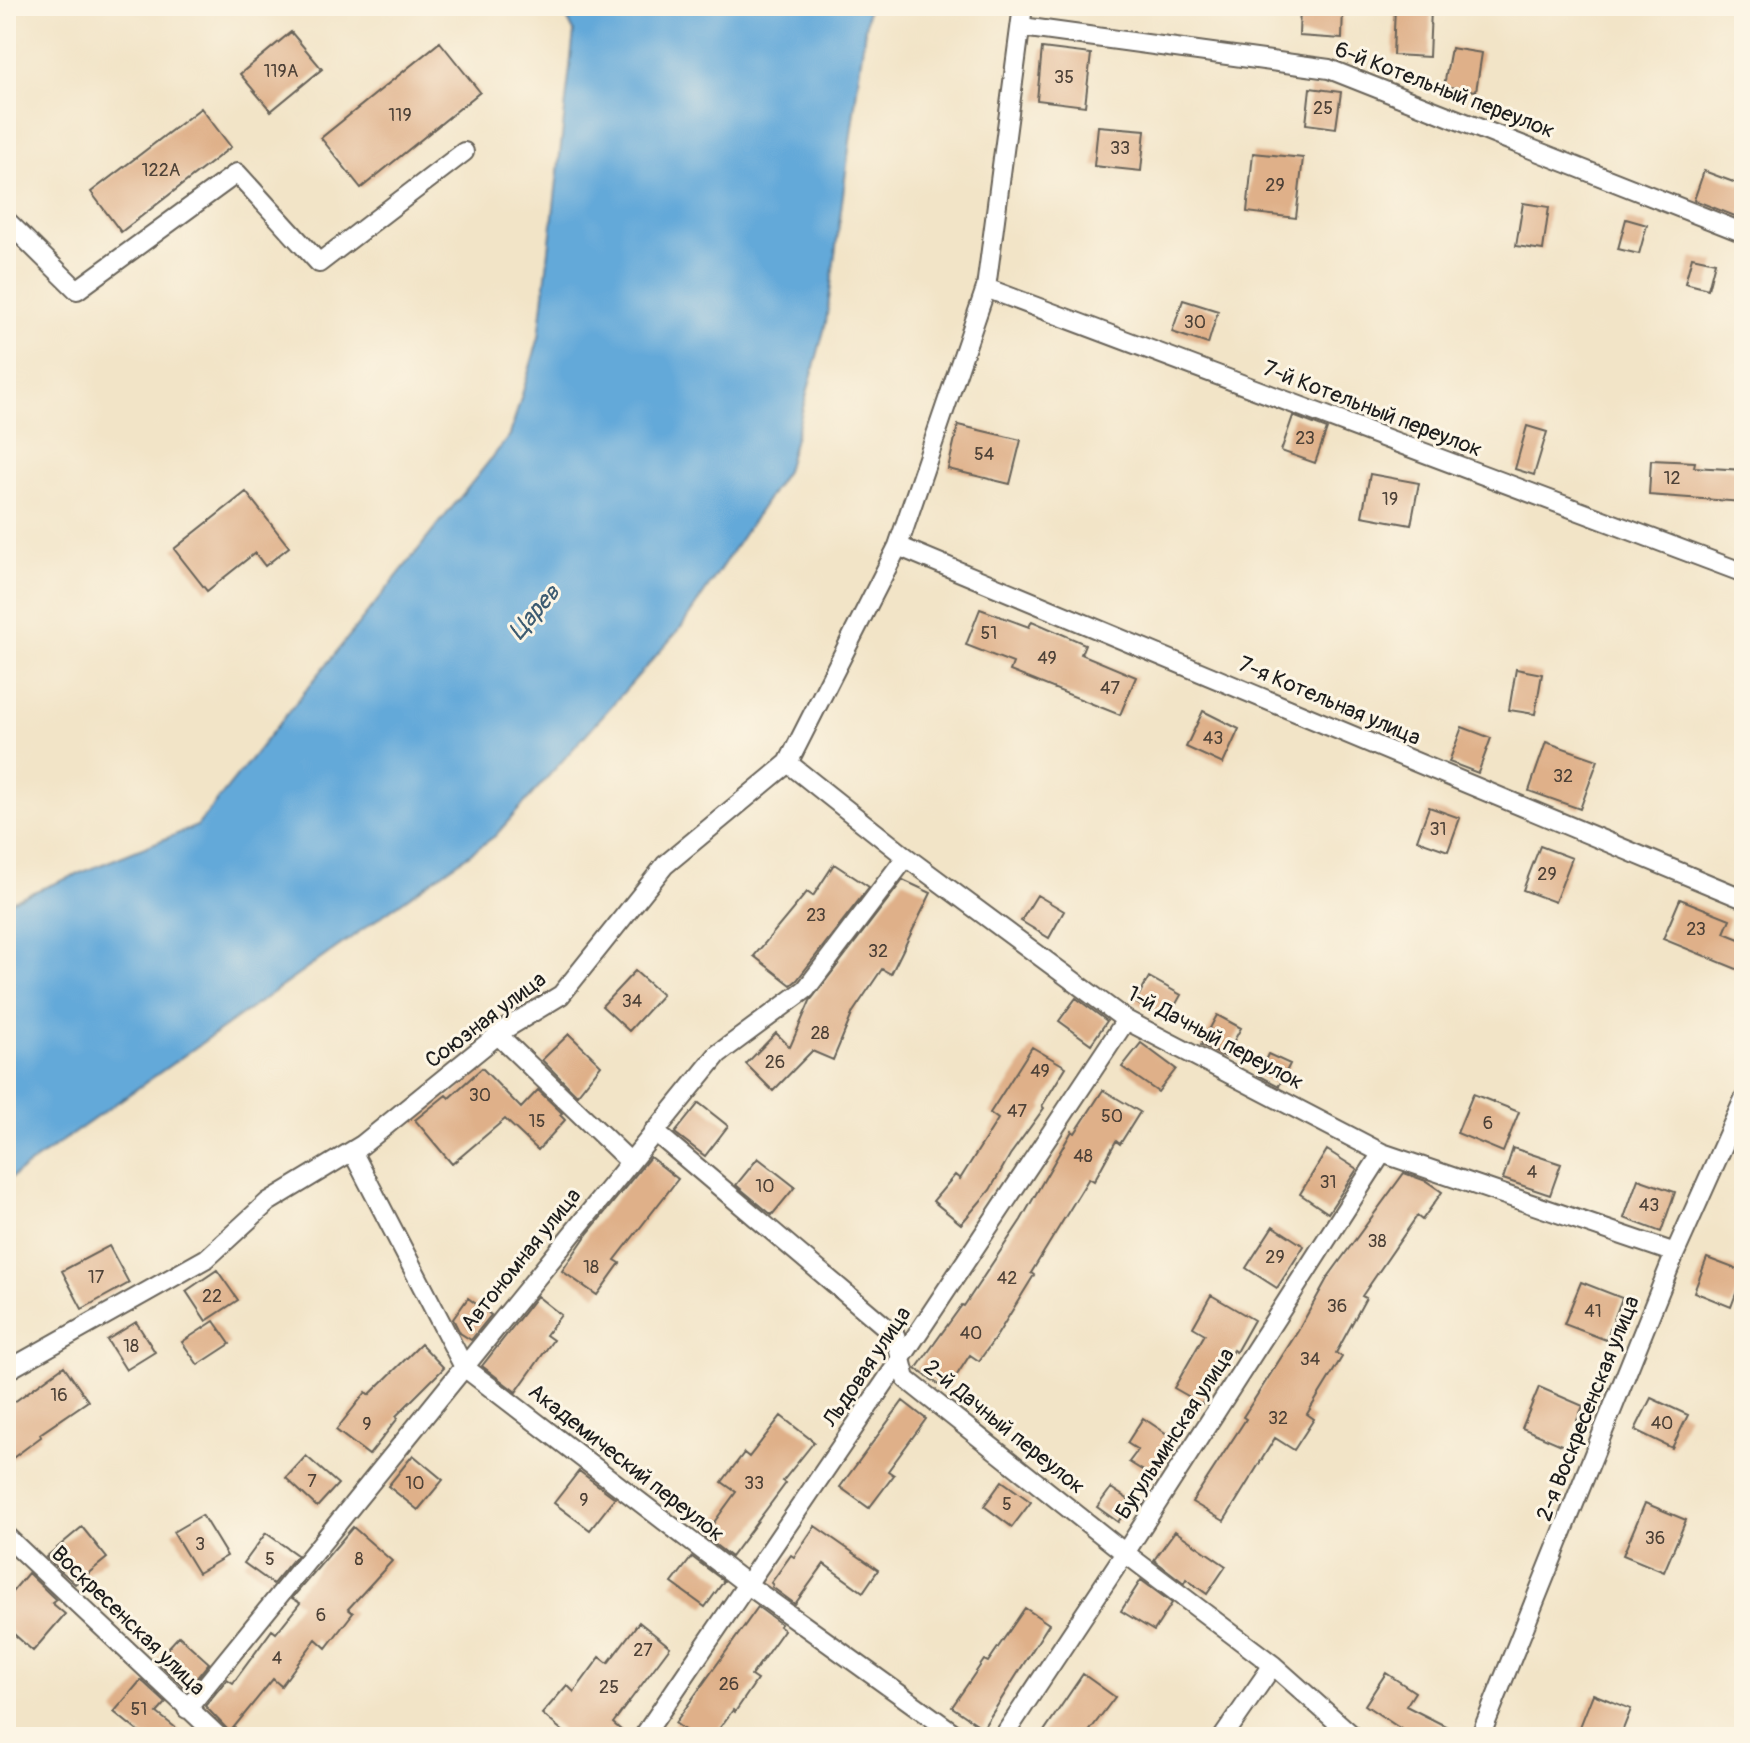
<svg xmlns="http://www.w3.org/2000/svg" width="1750" height="1743" viewBox="0 0 1750 1743" font-family="Pangolin,sans-serif">
  <style>
    .water { fill: #64a9d9; stroke: #40627a; stroke-width: 2 }
    .building { fill: #dfb089 }
    .lines { fill: none; stroke-linecap: round; stroke-linejoin: round }
    .street-casing { stroke: #676258; stroke-width: 22 }
    .street { stroke: #fff; stroke-width: 18 }
    .labels { text-anchor: middle; stroke-width: 6; stroke-linejoin: round; paint-order: stroke }
    .number-label { font-size: 18px; fill: #4d4137 }
    .street-label { font-size: 22px; fill: #1c1c1c; stroke: #fcf5e5 }
    .water-label { font-size: 24px; font-style: italic; fill: #3c5b71; stroke: #fcf5e5 }
  </style>
  <rect width="100%" height="100%" fill="#fcf5e5"/>
  <filter id="ink" filterUnits="userSpaceOnUse"><feTurbulence type="fractalNoise" baseFrequency=".0125" numOctaves="2"/><feDisplacementMap in="SourceGraphic" scale="16" xChannelSelector="R" yChannelSelector="G"/><feConvolveMatrix kernelMatrix="1 2 1 2 8 2 1 2 1" color-interpolation-filters="sRGB"/></filter>
  <filter id="wash" filterUnits="userSpaceOnUse"><feTurbulence type="fractalNoise" baseFrequency=".006" numOctaves="4" result="noise"/><feDisplacementMap in="SourceGraphic" scale="32" xChannelSelector="R" yChannelSelector="G"/><feGaussianBlur stdDeviation="1.8" result="paint"/><feColorMatrix in="noise" values="0 0 0 0 0 0 0 0 0 0 0 0 0 0 0 0 0 1.4 0 .05"/><feComposite in="paint" operator="in"/></filter>
  <g filter="url(#wash)">
    <rect width="100%" height="100%" fill="#f2e4c7"/>
    <path class="water" d="M561,6H868L826,323L786,471L680,629L495,836L6,1181V903L197,826L510,435L539,337L574,32Z"/>
    <g id="blocks">
      <path class="building" d="M1300,6H1343L1342,39L1299,36Z
        M1395,7L1431,9L1429,57L1393,55Z
        M291,32L322,69L271,111L240,74Z
        M440,42L480,92L361,188L321,138Z
        M1042,48L1091,54L1085,106L1037,100Z
        M1451,48L1482,53L1476,91L1444,86Z
        M1310,88L1341,92L1336,128L1306,124Z
        M201,108L231,147L121,232L91,192Z
        M1098,126L1145,130L1141,171L1094,166Z
        M1253,153L1303,158L1296,218L1247,212Z
        M1704,171L1744,186V206L1740,218L1694,200Z
        M1523,203L1549,207L1543,250L1516,246Z
        M1626,219L1647,225L1639,254L1618,249Z
        M1692,257L1715,262L1708,289L1685,283Z
        M1183,300L1218,311L1208,344L1172,332Z
        M1293,416L1327,429L1315,463L1281,451Z
        M958,425L1021,440L1010,484L948,469Z
        M1527,426L1547,432L1534,475L1515,469Z
        M1651,460L1695,462L1694,467L1744,470L1743,502L1649,495Z
        M1370,474L1419,483L1411,525L1362,516Z
        M246,492L289,547L265,566L255,553L207,591L174,549Z
        M980,609L1029,627L1032,621L1085,644L1081,654L1136,677L1120,715L1010,671L1013,663L966,645Z
        M1516,669L1542,674L1535,714L1509,710Z
        M1203,711L1239,729L1223,764L1186,747Z
        M1462,727L1491,738L1478,773L1449,762Z
        M1546,742L1598,760L1580,809L1529,791Z
        M1429,807L1460,818L1448,851L1417,840Z
        M1540,846L1572,858L1555,902L1523,890Z
        M834,864L869,887L797,980L791,985L754,956L807,892L813,896Z
        M903,880L931,893L891,974L882,969L853,1012L833,1060L812,1051L773,1091L746,1064L776,1033L790,1047L810,1001Z
        M1037,895L1064,911L1049,938L1021,921Z
        M1680,899L1730,919L1724,933L1744,941V972L1663,939Z
        M635,971L662,995L629,1031L602,1006Z
        M1149,977L1181,995L1167,1020L1135,1002Z
        M1076,998L1107,1021L1091,1044L1059,1021Z
        M1217,1015L1241,1028L1225,1057L1201,1045Z
        M569,1034L601,1065L577,1095L542,1060Z
        M1141,1043L1176,1069L1158,1092L1122,1067Z
        M1032,1047L1066,1067L1042,1106L1044,1108L1010,1155L990,1190L961,1224L933,1201L955,1175L960,1179L998,1119L990,1113Z
        M1268,1054L1290,1064L1279,1086L1258,1075Z
        M482,1068L521,1108L538,1090L562,1113L560,1115L565,1120L538,1150L505,1119L452,1164L415,1120L446,1095L449,1098Z
        M1103,1090L1140,1112L1120,1144L1116,1141L1094,1181L1089,1178L1031,1273L1034,1275L996,1337L979,1361L970,1355L947,1390L916,1369L962,1305L964,1306L1021,1220L1072,1131L1075,1133Z
        M1473,1094L1519,1112L1503,1152L1457,1133Z
        M699,1103L728,1126L705,1156L675,1133Z
        M1513,1148L1561,1164L1550,1195L1503,1179Z
        M1327,1150L1357,1169L1328,1213L1300,1194Z
        M650,1157L678,1179L615,1260L620,1263L597,1295L562,1271L588,1233Z
        M758,1158L795,1187L772,1215L736,1185Z
        M1404,1173L1426,1181L1442,1192L1422,1220L1417,1216L1362,1296L1366,1298L1336,1353L1342,1357L1307,1414L1314,1419L1294,1450L1275,1438L1224,1521L1192,1502L1246,1419L1243,1417L1298,1331L1328,1277Z
        M1638,1179L1675,1192L1661,1232L1624,1218Z
        M1273,1226L1304,1246L1277,1288L1246,1268Z
        M109,1246L129,1283L82,1309L62,1271Z
        M1707,1258L1744,1272L1731,1307L1694,1292Z
        M217,1270L238,1300L206,1321L186,1291Z
        M1581,1282L1622,1298L1606,1340L1564,1324Z
        M1211,1295L1254,1320L1236,1352L1233,1350L1202,1404L1174,1388L1205,1334L1193,1327Z
        M537,1296L561,1315L546,1335L553,1340L516,1392L482,1366Z
        M468,1298L491,1315L471,1340L460,1333L453,1319Z
        M214,1321L230,1344L198,1365L182,1342Z
        M136,1322L155,1352L126,1370L107,1340Z
        M421,1344L444,1368L396,1416L398,1418L369,1455L336,1430L366,1392L369,1395Z
        M64,1366L88,1401L40,1434L41,1437L6,1463V1408Z
        M1539,1387L1583,1406L1566,1447L1522,1428Z
        M1651,1398L1688,1415L1672,1448L1635,1430Z
        M903,1401L926,1419L888,1471L894,1475L869,1508L840,1487Z
        M781,1416L814,1442L783,1481L786,1483L731,1557L704,1536L736,1492L722,1482L744,1453L749,1457Z
        M1143,1418L1176,1440L1150,1475L1129,1462L1138,1450L1127,1443Z
        M413,1455L443,1480L418,1510L388,1486Z
        M306,1456L338,1484L317,1507L286,1478Z
        M579,1471L615,1498L590,1530L554,1503Z
        M1002,1481L1031,1502L1012,1527L984,1506Z
        M1111,1488L1132,1502L1118,1522L1097,1507Z
        M1645,1503L1686,1520L1664,1572L1623,1555Z
        M202,1515L227,1556L198,1573L173,1532Z
        M815,1526L878,1570L863,1592L824,1564L795,1604L772,1587L773,1585L771,1583L791,1555L794,1557Z
        M82,1527L107,1558L75,1584L46,1557Z
        M353,1527L392,1561L348,1609L353,1613L326,1648L316,1639L281,1686L273,1679L230,1732L205,1706L227,1679L233,1683L272,1630L276,1633L300,1603L292,1598Z
        M1175,1531L1226,1566L1207,1594L1186,1579L1184,1583L1154,1560Z
        M266,1533L297,1555L273,1584L244,1563Z
        M692,1557L724,1581L705,1607L672,1583Z
        M28,1573L56,1600L52,1603L65,1614L33,1651L6,1627V1599Z
        M1141,1580L1172,1603L1154,1631L1121,1611Z
        M758,1607L781,1624L779,1626L784,1630L751,1676L757,1680L735,1712L733,1710L713,1737H694L675,1723Z
        M1025,1608L1049,1624L983,1728L952,1707L984,1660L988,1662Z
        M639,1622L670,1647L613,1723L629,1737H570L542,1714L567,1685L574,1692L600,1657L608,1663Z
        M179,1636L209,1663L187,1690L156,1661Z
        M1386,1673L1415,1692L1406,1706L1467,1737H1413L1365,1705Z
        M1083,1674L1115,1697L1085,1737H1040Z
        M141,1680L166,1703L157,1713L186,1736L193,1729L202,1737H145L114,1712Z
        M1593,1694L1631,1709L1620,1737H1576Z"/>
    </g>
  </g>
  <g filter="url(#ink)">
    <use href="#blocks" fill-opacity="0" stroke="#676258" stroke-width="2"/>
    <g class="lines">
      <defs>
        <path id="street" d="M1022,27L1329,69L1744,233
          M6,220L77,290L237,173L319,263L464,152
          M986,288L1744,573
          M898,546L1744,899
          M788,763L906,857L1126,1020L1382,1153L1675,1253
          M498,1035L629,1161
          M654,1131L895,1335L906,1379L1125,1553L1273,1665L1354,1737
          M352,1151L464,1367L748,1585L959,1737
          M6,1371L207,1258L268,1202L362,1145L505,1029L561,995L665,865L788,763L898,546L986,288L1023,6
          M6,1536L219,1737
          M187,1709L718,1054L806,989L906,857
          M643,1737L900,1360L1126,1020
          M1003,1737L1125,1553L1382,1153
          M1223,1737L1273,1665
          M1480,1737L1675,1253L1744,1099"/>
      </defs>
      <use href="#street" class="street-casing"/>
      <use href="#street" class="street"/>
    </g>
  </g>
  <g class="labels">
    <g class="number-label">
      <text x="281" y="77">119А</text>
      <text x="1064" y="83">35</text>
      <text x="1323" y="114">25</text>
      <text x="400" y="121">119</text>
      <text x="1120" y="154">33</text>
      <text x="161" y="176">122А</text>
      <text x="1275" y="191">29</text>
      <text x="1195" y="328">30</text>
      <text x="1305" y="444">23</text>
      <text x="984" y="460">54</text>
      <text x="1672" y="484">12</text>
      <text x="1390" y="505">19</text>
      <text x="989" y="639">51</text>
      <text x="1047" y="664">49</text>
      <text x="1110" y="694">47</text>
      <text x="1213" y="744">43</text>
      <text x="1563" y="782">32</text>
      <text x="1438" y="835">31</text>
      <text x="1547" y="880">29</text>
      <text x="816" y="921">23</text>
      <text x="1696" y="935">23</text>
      <text x="878" y="957">32</text>
      <text x="632" y="1007">34</text>
      <text x="820" y="1039">28</text>
      <text x="775" y="1068">26</text>
      <text x="1040" y="1077">49</text>
      <text x="480" y="1101">30</text>
      <text x="1017" y="1117">47</text>
      <text x="1112" y="1122">50</text>
      <text x="537" y="1127">15</text>
      <text x="1488" y="1129">6</text>
      <text x="1083" y="1162">48</text>
      <text x="1532" y="1178">4</text>
      <text x="1328" y="1188">31</text>
      <text x="765" y="1192">10</text>
      <text x="1649" y="1211">43</text>
      <text x="1377" y="1247">38</text>
      <text x="1275" y="1263">29</text>
      <text x="591" y="1273">18</text>
      <text x="96" y="1283">17</text>
      <text x="1007" y="1284">42</text>
      <text x="212" y="1302">22</text>
      <text x="1337" y="1312">36</text>
      <text x="1593" y="1317">41</text>
      <text x="971" y="1339">40</text>
      <text x="131" y="1352">18</text>
      <text x="1310" y="1365">34</text>
      <text x="59" y="1401">16</text>
      <text x="1278" y="1424">32</text>
      <text x="1662" y="1429">40</text>
      <text x="367" y="1430">9</text>
      <text x="312" y="1487">7</text>
      <text x="415" y="1489">10</text>
      <text x="754" y="1489">33</text>
      <text x="584" y="1506">9</text>
      <text x="1007" y="1510">5</text>
      <text x="1655" y="1544">36</text>
      <text x="200" y="1550">3</text>
      <text x="270" y="1565">5</text>
      <text x="359" y="1565">8</text>
      <text x="321" y="1621">6</text>
      <text x="643" y="1656">27</text>
      <text x="277" y="1664">4</text>
      <text x="729" y="1690">26</text>
      <text x="609" y="1693">25</text>
      <text x="139" y="1715">51</text>
    </g>
    <g class="street-label">
      <text transform="translate(1445 89) rotate(21)" y="8">6-й Котельный переулок</text>
      <text transform="translate(1373 408) rotate(21)" y="8">7-й Котельный переулок</text>
      <text transform="translate(1330 700) rotate(23)" y="8">7-я Котельная улица</text>
      <text transform="translate(485 1019) rotate(-37)" y="8">Союзная улица</text>
      <text transform="translate(1216 1037) rotate(28)" y="8">1-й Дачный переулок</text>
      <text transform="translate(520 1259) rotate(-51)" y="8">Автономная улица</text>
      <text transform="translate(866 1366) rotate(-56)" y="8">Льдовая улица</text>
      <text transform="translate(1587 1408) rotate(-68)" y="8">2-я Воскресенская улица</text>
      <text transform="translate(1005 1426) rotate(39)" y="8">2-й Дачный переулок</text>
      <text transform="translate(1174 1433) rotate(-57)" y="8">Бугульминская улица</text>
      <text transform="translate(627 1462) rotate(38)" y="8">Академический переулок</text>
      <text transform="translate(129 1620) rotate(44)" y="8">Воскресенская улица</text>
    </g>
    <g class="water-label">
      <text transform="translate(534 612) rotate(-49)" y="8">Царев</text>
    </g>
  </g>
  <rect width="1750" height="1743" fill="none" stroke="#fcf5e5" stroke-width="32"/>
</svg>
